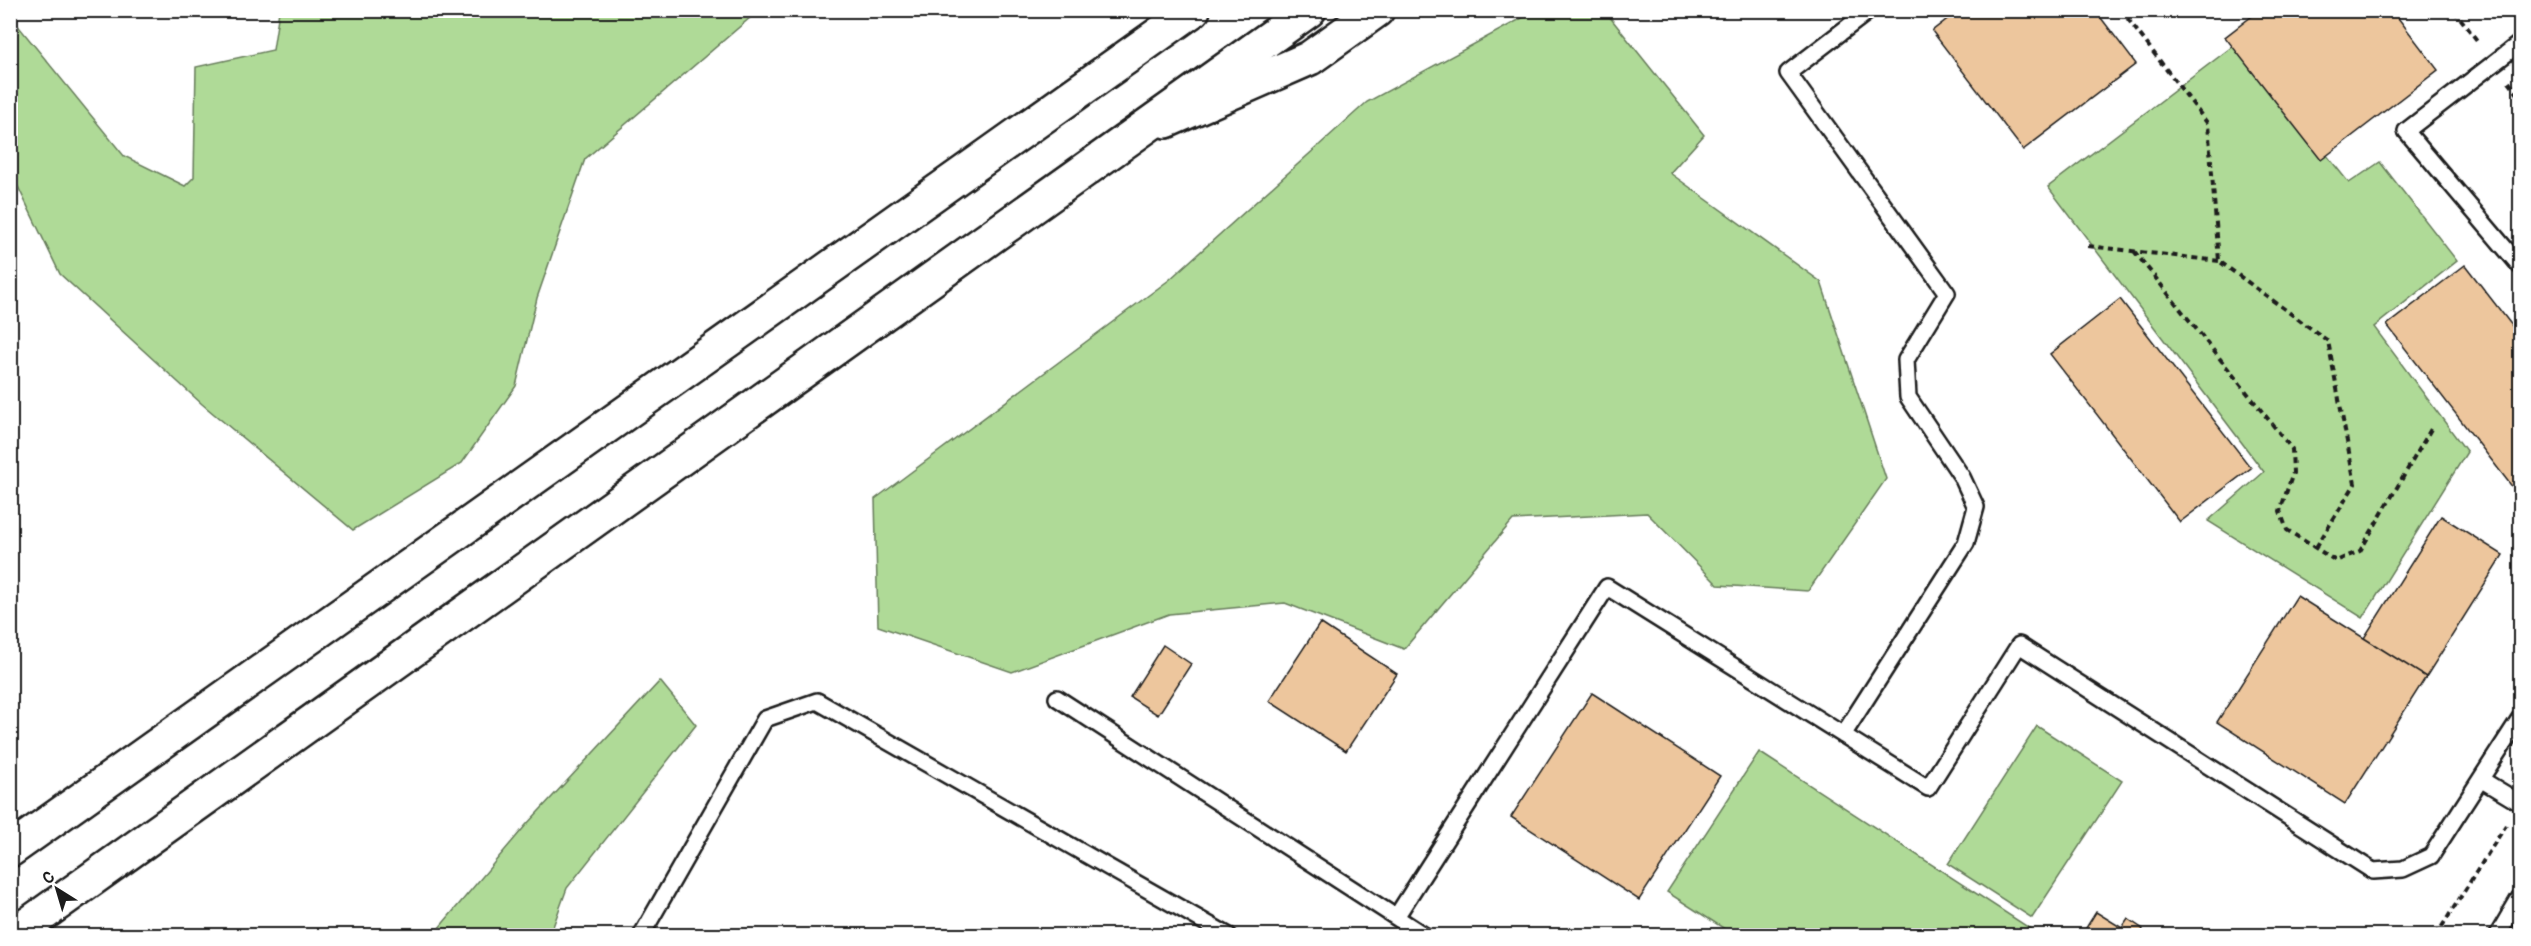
<svg xmlns="http://www.w3.org/2000/svg" width="2531" height="946" viewBox="0 0 2531 946" font-family="Pangolin,sans-serif">
  <style>
    .green { fill: #afda97; stroke: #667b5a; stroke-width: 1.5 }
    .building { fill: #edc69d; stroke: #1c1c1c; stroke-width: 1.5 }
    .lines { fill: none; stroke-linecap: round; stroke-linejoin: round }
    .service-casing { stroke: #1c1c1c; stroke-width: 20 }
    .tertiary-casing { stroke: #1c1c1c; stroke-width: 38 }
    .primary-casing { stroke: #1c1c1c; stroke-width: 38 }
    .path { stroke: #1c1c1c; stroke-width: 4; stroke-dasharray: 6 4.5; stroke-linecap: butt }
    .service { stroke: #fff; stroke-width: 15 }
    .tertiary { stroke: #fff; stroke-width: 33 }
    .primary { stroke: #fff; stroke-width: 33 }
  </style>
  <rect width="100%" height="100%" fill="#fff"/>
  <filter id="ink" filterUnits="userSpaceOnUse"><feTurbulence type="fractalNoise" baseFrequency=".0167" numOctaves="2"/><feDisplacementMap in="SourceGraphic" scale="12" xChannelSelector="R" yChannelSelector="G"/><feConvolveMatrix kernelMatrix="1 2 1 2 8 2 1 2 1" color-interpolation-filters="sRGB"/></filter>
  <g filter="url(#ink)">
    <path class="green" d="M1537,10L1605,11L1704,135L1670,173L1821,282L1886,479L1808,591L1718,585L1647,513L1513,520L1404,649L1285,603L1169,614L1012,672L878,626L875,499L1169,280L1367,102Z
      M279,11H758L585,159L537,298L516,386L462,463L353,530L202,404L60,274L11,172V17L124,156L185,186L194,177L196,67L273,50Z
      M2237,43L2349,183L2380,162L2457,261L2374,327L2467,452L2363,618L2208,521L2264,472L2048,187Z
      M660,681L696,725L567,888L550,935H433L526,825Z
      M2037,726L2122,781L2032,918L1948,864Z
      M1759,752L2040,935H1734L1667,892Z"/>
    <path class="building" d="M1959,10H2095L2136,64L2023,150L1932,31Z
      M2260,10H2392L2438,70L2321,160L2225,37Z
      M2465,265L2520,336V491L2517,493L2387,325Z
      M2120,299L2251,468L2180,522L2050,354Z
      M2441,516L2503,555L2426,677L2364,638Z
      M2297,596L2426,677L2345,804L2217,722Z
      M1320,623L1397,674L1346,751L1269,701Z
      M1163,645L1191,664L1158,715L1130,697Z
      M1592,693L1720,776L1639,900L1511,817Z
      M2096,912L2122,928L2128,919L2143,929L2139,936H2081Z"/>
    <g class="lines">
      <defs>
        <path id="service" d="M2520,43L2406,131L2520,266
          M1057,698L1425,936
          M1843,735L1966,543L1976,507L1962,477L1908,397L1906,360L1947,293L1788,73L1870,10
          M2482,780L2520,803
          M1396,917L1607,587L1928,788L2019,645L2373,871L2403,869L2431,856L2520,718
          M641,936L765,719L817,701L1229,936
          M2497,936L2520,897"/>
        <path id="tertiary" d="M1166,121L1310,58L1377,10"/>
        <path id="primary" d="M10,850L1193,10
          M12,936L1309,10"/>
      </defs>
      <use href="#service" class="service-casing"/>
      <use href="#tertiary" class="tertiary-casing"/>
      <use href="#primary" class="primary-casing"/>
      <path class="path" d="M2121,10L2208,124L2219,261L2328,341L2355,484L2315,549
        M2454,10L2479,43
        M2509,82L2520,97
        M2088,246L2219,261
        M2134,251L2292,449L2293,473L2280,511L2287,530L2336,561L2360,551L2431,429
        M2436,936L2506,825"/>
      <use href="#service" class="service"/>
      <use href="#tertiary" class="tertiary"/>
      <use href="#primary" class="primary"/>
    </g>
  </g>
  <rect width="2531" height="946" fill="none" stroke="#fff" stroke-width="36"/>
  <rect x="18" y="18" width="2495" height="910" fill="none" stroke="#1c1c1c" stroke-width="2" filter="url(#ink)"/>
  <g transform="translate(57 889) rotate(323)" stroke="#ffffff" stroke-width="4.5" paint-order="stroke">
  <path d="M0-4.5L10 22L0 15L-10 22Z" fill="#1c1c1c"/>
  <text y="-9" font-size="16" font-weight="bold" text-anchor="middle" fill="#1c1c1c">С</text>
  </g>
</svg>
